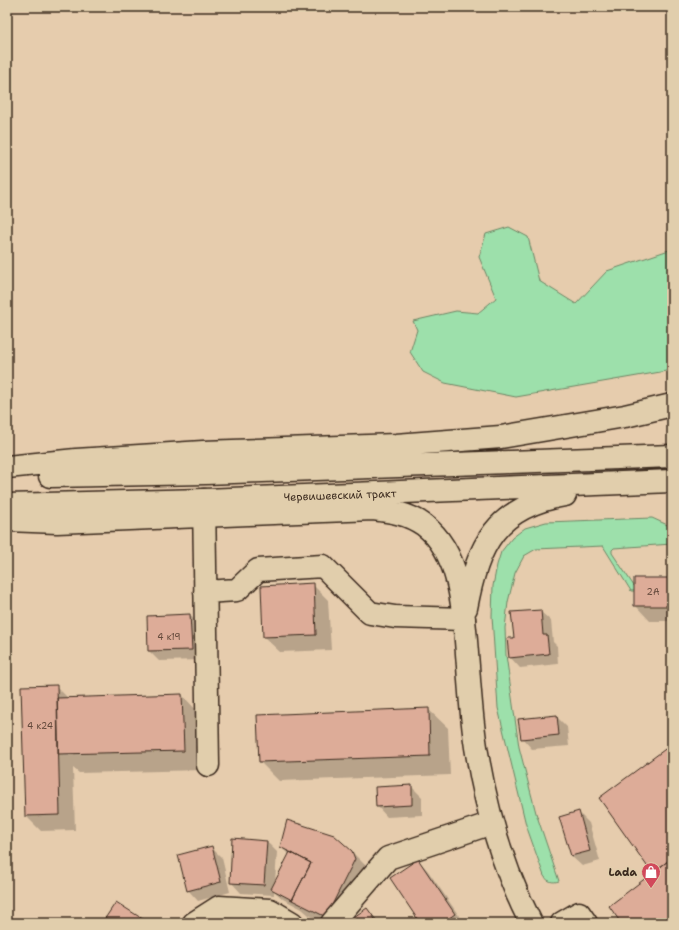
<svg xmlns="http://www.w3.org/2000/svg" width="679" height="930" viewBox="0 0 679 930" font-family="'Shantell Sans',sans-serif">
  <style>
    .green { fill: #9de0ab; stroke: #6c8564 }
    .shadow { fill: #0003 }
    .building { fill: #ddac98; stroke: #3b2a1e }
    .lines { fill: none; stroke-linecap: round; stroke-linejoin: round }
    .minor-casing { stroke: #3b2a1e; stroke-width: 25 }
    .highway-casing { stroke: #3b2a1e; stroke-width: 25 }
    .minor { stroke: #e1ceac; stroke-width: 22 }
    .highway { stroke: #e1ceac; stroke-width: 22 }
    .labels { text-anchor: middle; stroke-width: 3; stroke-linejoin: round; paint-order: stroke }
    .number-label { font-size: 9px; fill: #644a3c }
    .street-label { font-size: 11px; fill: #3b2a1e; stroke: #e1ceac }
    .poi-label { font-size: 11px; font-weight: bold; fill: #3b2a1e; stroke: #e1ceac; text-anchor: end }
  </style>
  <rect width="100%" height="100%" fill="#e6ccad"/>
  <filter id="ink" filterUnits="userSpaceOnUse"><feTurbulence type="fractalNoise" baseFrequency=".025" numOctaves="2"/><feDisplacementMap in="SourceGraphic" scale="8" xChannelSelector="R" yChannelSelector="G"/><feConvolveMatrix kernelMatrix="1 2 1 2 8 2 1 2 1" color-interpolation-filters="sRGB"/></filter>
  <g filter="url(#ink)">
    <path class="green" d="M509,227L528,237L539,281L576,304L607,271L672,249V302L667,313H672V370L516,397L445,383L423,372L410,352L417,330L413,321L456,311L478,313L496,298L479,257L486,234Z
      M652,518L672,527V544L614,548L612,550V553L634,586L672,591H631L603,546L536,549L524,556L515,573L508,602L505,628L506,655L519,747L536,813L559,881C553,883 548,882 544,876L526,825L498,708L492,616L493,586L497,565L501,552L512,538L525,528L546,522Z"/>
    <path class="shadow" d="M672,579V621H650L635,605Z
      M313,585L328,600L331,650L280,652L264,637Z
      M540,611L551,621L553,642L557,646L558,664L520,668L510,657L515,639Z
      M190,615L200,626L202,660L159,661L149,651L148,617Z
      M56,686L69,699L182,695L201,715L203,770L79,773L73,768L75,830L41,831L26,816Z
      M428,709L448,728L450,775L279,781L260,762Z
      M556,716L567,727L569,746L532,749L522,738Z
      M411,786L422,797V815L387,817L377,806Z
      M578,812L589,823L600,861L582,866L571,856L560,818Z
      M233,839L267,842L277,852L275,883L289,855L281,847L351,851L367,867L325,923L309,915L302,909L283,899L274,891V895L241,893L231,882Z
      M212,848L222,858L230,892L198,901L188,890Z
      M418,860L428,871L464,923H422Z
      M367,909L380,923H347Z"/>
    <path class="building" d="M634,578H672V606H634Z
      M314,583L316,635L263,637L261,586Z
      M541,610L543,635H547L549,654L509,658L507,638H514L511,612Z
      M190,614L192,650L148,651L147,616Z
      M57,685L60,815L25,816L21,686Z
      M182,694L184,751L58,754L57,698Z
      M429,708L430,756L259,762L257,715Z
      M557,715L559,735L521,739L518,719Z
      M672,744V858L652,873L599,798Z
      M412,785V805L376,807L375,787Z
      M579,811L590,851L571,856L559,817Z
      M287,820L334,835L352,851L355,859L326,917L292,900L311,863L280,847Z
      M232,838L267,841L264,885L230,883Z
      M212,846L221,882L187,891L178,855Z
      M290,852L311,863L292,900L271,889Z
      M672,858V923H621L609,906Z
      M418,859L455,914L442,923H420L390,878Z
      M116,902L149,923H102Z
      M367,908L378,923H345Z"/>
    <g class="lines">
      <defs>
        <path id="minor" d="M204,500L208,765
          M205,592L237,590L258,570L323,566L370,613L395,617L464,619
          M194,923L219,907L270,910L292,923
          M332,923L388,858L492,823
          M562,923L579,913L586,923"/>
        <path id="highway" d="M7,467L76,460L203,452L396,445L501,437L625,416L672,405
          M50,476L206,473L672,456
          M7,505L204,500L672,481
          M7,520L57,522L373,509C391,511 409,514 424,525C464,555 464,621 468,666C470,695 472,725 477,753C487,813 503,869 531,923
          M466,608C478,544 496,507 565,495"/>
      </defs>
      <use href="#minor" class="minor-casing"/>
      <use href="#highway" class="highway-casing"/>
      <use href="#minor" class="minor"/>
      <use href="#highway" class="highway"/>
    </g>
  </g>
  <defs>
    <symbol id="shop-pin" viewBox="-11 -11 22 30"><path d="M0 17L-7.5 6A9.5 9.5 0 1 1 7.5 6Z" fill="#d1495b" stroke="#e1ceac"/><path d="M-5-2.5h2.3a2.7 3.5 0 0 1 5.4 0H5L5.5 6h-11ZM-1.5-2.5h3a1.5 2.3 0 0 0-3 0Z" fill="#fff"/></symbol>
  </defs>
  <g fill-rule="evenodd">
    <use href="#shop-pin" x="640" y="861" width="22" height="30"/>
  </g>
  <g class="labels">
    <g class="number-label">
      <text x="653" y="595">2А</text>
      <text x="169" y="640">4 к19</text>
      <text x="40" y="729">4 к24</text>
    </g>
    <g class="street-label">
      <text transform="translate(340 495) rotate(-2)" y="4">Червишевский тракт</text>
    </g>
    <g class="poi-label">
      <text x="637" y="876">Lada</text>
    </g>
  </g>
  <rect width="679" height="930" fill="none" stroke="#e1ceac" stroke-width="24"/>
  <rect x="12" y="12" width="655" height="906" fill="none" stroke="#3b2a1e" stroke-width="1.5" filter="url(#ink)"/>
</svg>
